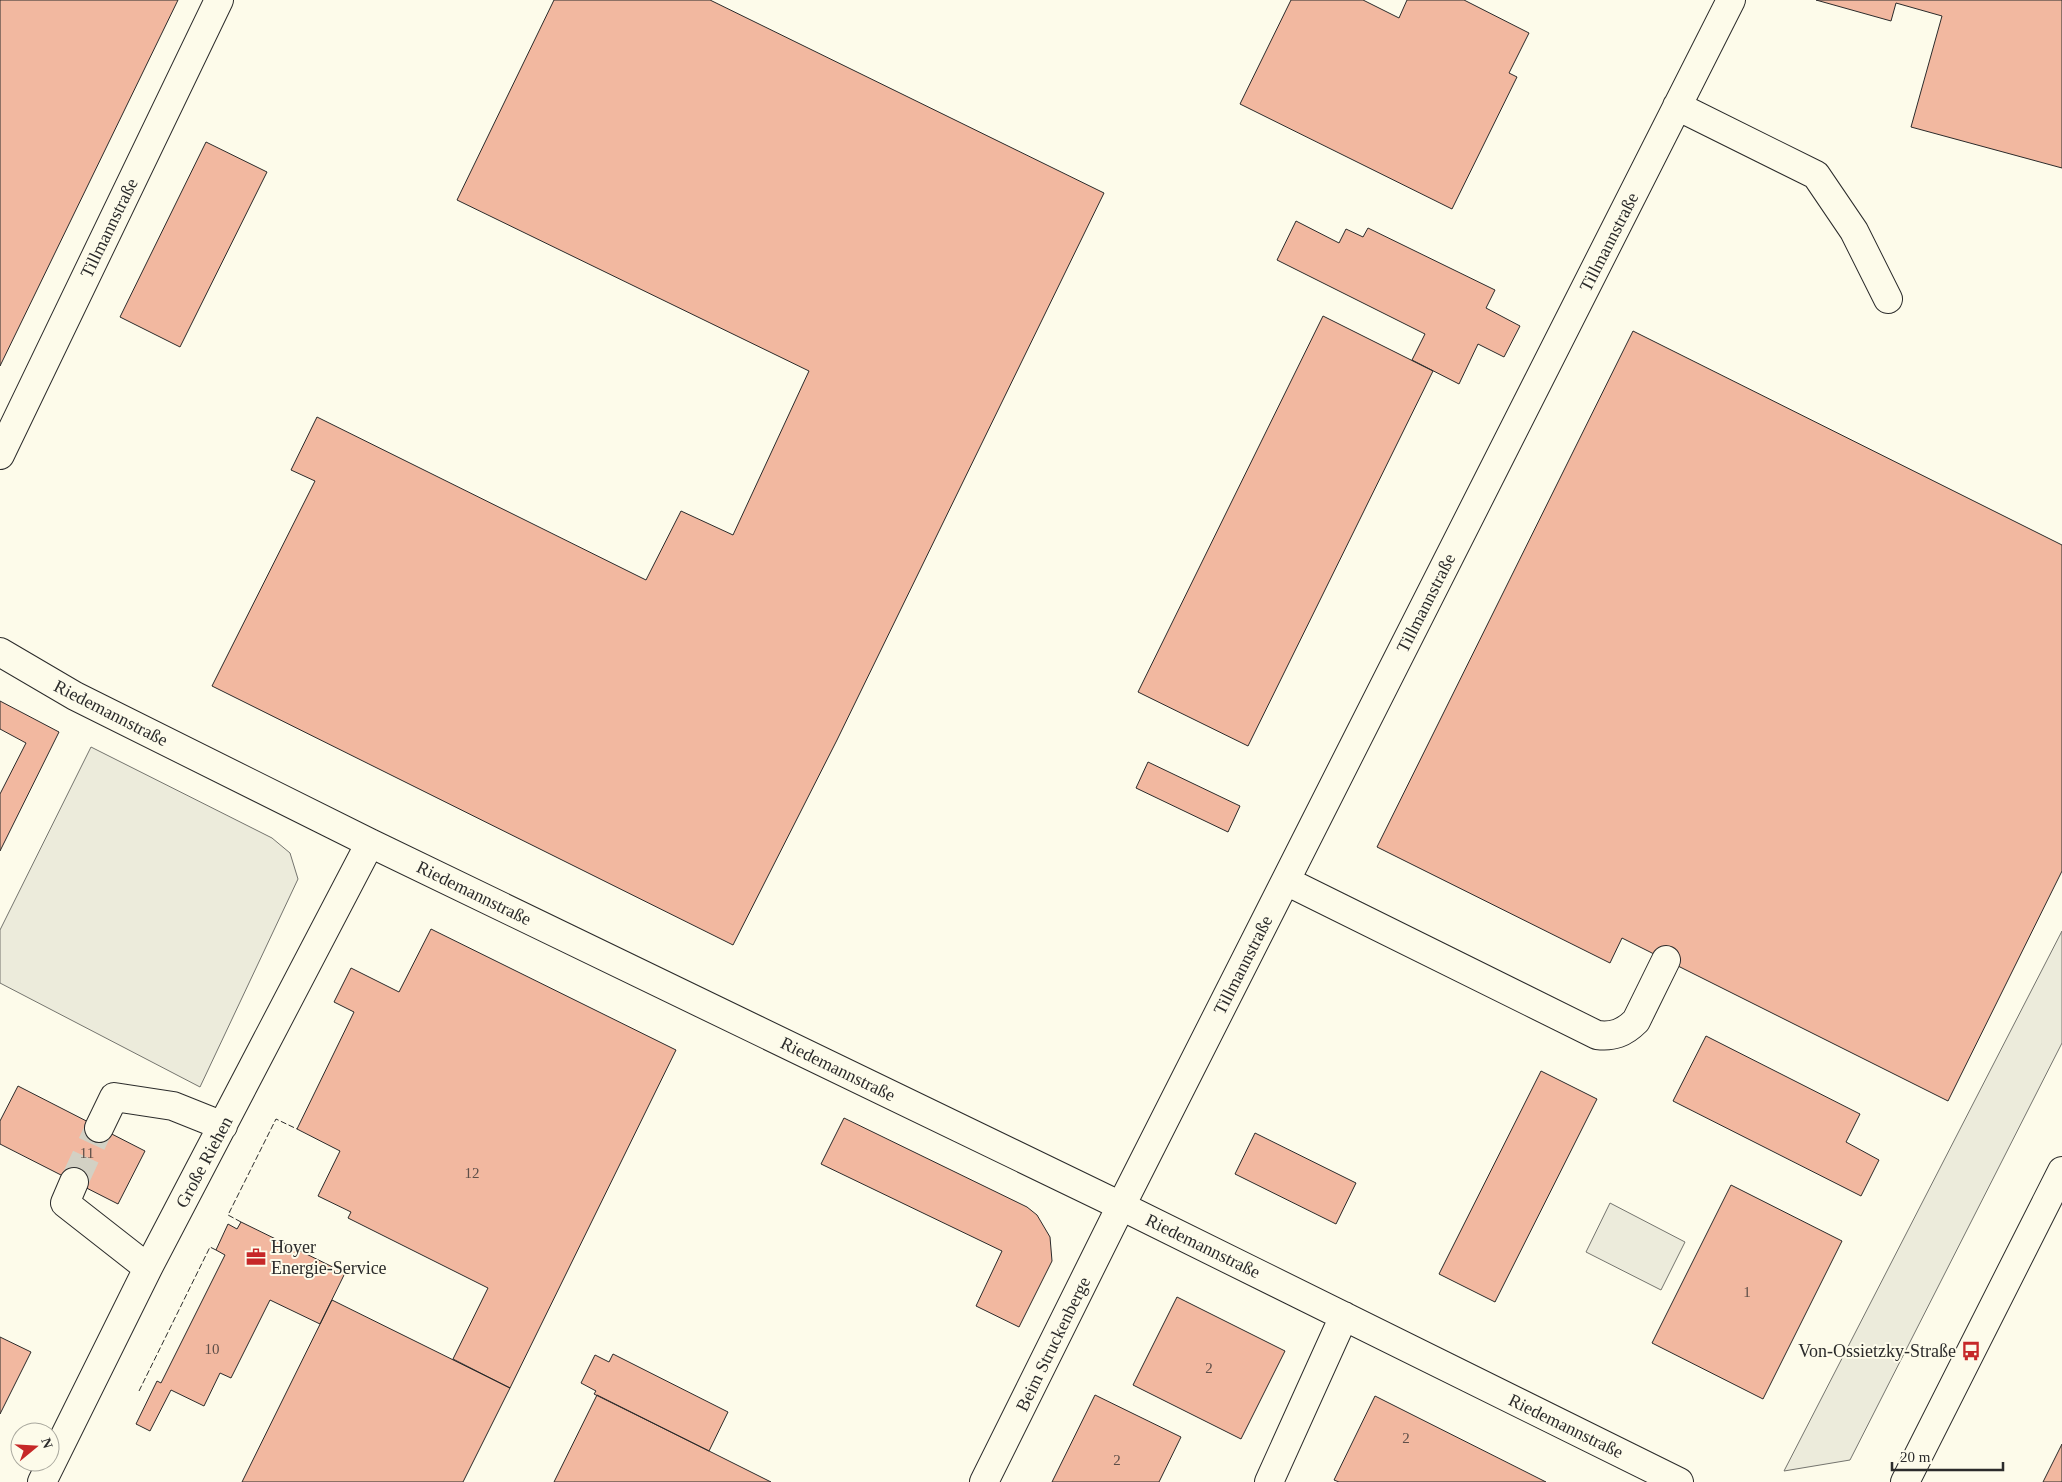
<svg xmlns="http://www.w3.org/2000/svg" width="2062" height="1482" viewBox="0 0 2062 1482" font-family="Georgia,serif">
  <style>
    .green { fill: #ecebdb; stroke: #74746e }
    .building { fill: #f2b8a0; stroke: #2b2b2b }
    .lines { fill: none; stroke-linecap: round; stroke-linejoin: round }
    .minor-tunnel { stroke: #d3d1c4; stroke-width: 28; stroke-dasharray: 28 14; stroke-linecap: butt }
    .minor-casing { stroke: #2b2b2b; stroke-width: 30 }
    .major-casing { stroke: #2b2b2b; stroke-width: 30 }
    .minor { stroke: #fdfbea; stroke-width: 28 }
    .major { stroke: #fdfbea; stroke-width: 28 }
    .fence { stroke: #2b2b2b; stroke-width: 1; stroke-dasharray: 6 2.5; stroke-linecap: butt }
    .labels { text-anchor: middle; stroke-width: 4; stroke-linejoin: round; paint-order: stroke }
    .number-label { font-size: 15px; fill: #5d4e48 }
    .street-label { font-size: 18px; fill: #2b2b2b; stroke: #fdfbea }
    .poi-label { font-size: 18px; fill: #2b2b2b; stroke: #fdfbea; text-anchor: start }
  </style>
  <rect width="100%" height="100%" fill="#fdfbea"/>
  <path class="green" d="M91,747L272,838L290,853L298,879L200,1087L0,983V930Z
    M2062,931V1043L1850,1460L1784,1471Z
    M1610,1203L1685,1242L1661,1290L1586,1252Z"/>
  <path class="building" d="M0,0H178L0,366Z
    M554,0H710L1104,193L837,740L733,945L212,686L315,481L291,470L317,417L646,580L681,511L733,535L809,371L457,200Z
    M1291,0H1363L1399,18L1407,0H1464L1529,33L1509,73L1517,77L1452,209L1240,104Z
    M1816,0H2062V168L1911,127L1942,16L1896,3L1891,21Z
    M206,142L267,172L180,347L120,317Z
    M1296,221L1339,243L1346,229L1363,237L1368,228L1495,290L1486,308L1520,326L1504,357L1478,344L1459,384L1412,360L1425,334L1277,260Z
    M1323,316L1433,371L1248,746L1138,692Z
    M1633,331L2062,545V871L1948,1101L1622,938L1610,963L1377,847Z
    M0,701L59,732L0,851V794L26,743L0,729Z
    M1148,762L1240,806L1228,832L1136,788Z
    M431,929L676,1050L510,1388L453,1359L488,1288L348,1218L351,1212L318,1196L340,1151L297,1129L354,1012L334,1002L351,968L399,992Z
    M1706,1036L1860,1114L1846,1142L1879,1160L1861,1196L1673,1101Z
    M1541,1071L1597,1099L1495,1302L1439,1274Z
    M18,1086L145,1151L118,1204L0,1144V1121Z
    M844,1118L1027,1207L1037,1215L1050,1237L1052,1261L1019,1327L976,1306L1002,1251L821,1164Z
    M1255,1133L1356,1183L1336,1224L1235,1174Z
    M1731,1185L1842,1241L1763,1399L1652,1343Z
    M241,1222L345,1273L320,1324L270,1300L231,1378L220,1373L204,1406L171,1390L150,1431L136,1424L157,1381L161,1383L225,1255L216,1250L228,1224L237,1229Z
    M1177,1297L1285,1351L1241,1439L1133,1385Z
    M332,1300L510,1388L463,1482H242Z
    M0,1337L31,1352L0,1414Z
    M613,1354L728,1412L709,1451L594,1394L596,1391L581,1383L595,1355L609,1362Z
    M597,1395L771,1482H554Z
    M1095,1395L1181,1437L1159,1482H1052Z
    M1375,1396L1546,1482H1339L1334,1480Z
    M2062,1444V1482H2043Z"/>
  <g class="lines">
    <path class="minor-tunnel" d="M74,1182L99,1128"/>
    <defs>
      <path id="minor" d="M1677,106L1816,175L1854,231L1888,299
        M0,455L219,0
        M0,652L75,696L370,843L1121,1206L1679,1482
        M1286,881L1597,1035C1613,1037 1624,1033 1636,1021L1666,960
        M99,1128L114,1097L173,1106L223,1126
        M74,1182L65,1203L148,1268
        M42,1482L148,1268L370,843
        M984,1482L1121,1206L1731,0
        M1269,1482L1344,1316"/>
      <path id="major" d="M1905,1482L2062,1171"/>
    </defs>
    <use href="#minor" class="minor-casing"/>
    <use href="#major" class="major-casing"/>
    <use href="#minor" class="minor"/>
    <use href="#major" class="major"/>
    <path class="fence" d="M241,1222L228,1215L276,1119L297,1129
      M139,1391L210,1247L216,1250"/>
  </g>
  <defs>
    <symbol id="office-bare" viewBox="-9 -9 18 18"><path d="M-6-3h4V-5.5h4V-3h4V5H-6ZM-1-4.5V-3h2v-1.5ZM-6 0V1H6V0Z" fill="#c62828" stroke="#fdfbea" stroke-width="2.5" paint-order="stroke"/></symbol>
    <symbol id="bus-bare" viewBox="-9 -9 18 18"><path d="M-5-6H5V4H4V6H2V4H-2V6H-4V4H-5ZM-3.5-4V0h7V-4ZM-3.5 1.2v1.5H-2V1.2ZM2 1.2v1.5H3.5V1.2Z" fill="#c62828" stroke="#fdfbea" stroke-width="2.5" paint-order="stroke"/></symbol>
  </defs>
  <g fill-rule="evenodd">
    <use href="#office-bare" x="242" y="1243" width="28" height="28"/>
    <use href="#bus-bare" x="1957" y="1337" width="28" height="28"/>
  </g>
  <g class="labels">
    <g class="number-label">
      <text x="87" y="1158">11</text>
      <text x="472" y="1178">12</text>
      <text x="1747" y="1297">1</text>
      <text x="212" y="1354">10</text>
      <text x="1209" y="1373">2</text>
      <text x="1406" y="1443">2</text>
      <text x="1117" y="1465">2</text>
    </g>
    <g class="street-label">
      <text transform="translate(109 228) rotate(-64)" y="6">Tillmannstraße</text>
      <text transform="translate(1609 242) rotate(-63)" y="6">Tillmannstraße</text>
      <text transform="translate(1426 603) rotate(-63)" y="6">Tillmannstraße</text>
      <text transform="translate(111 713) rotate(27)" y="6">Riedemannstraße</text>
      <text transform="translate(474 893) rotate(26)" y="6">Riedemannstraße</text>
      <text transform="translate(1243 965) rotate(-63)" y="6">Tillmannstraße</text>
      <text transform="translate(838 1069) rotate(26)" y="6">Riedemannstraße</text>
      <text transform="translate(204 1162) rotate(-62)" y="6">Große Riehen</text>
      <text transform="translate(1203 1246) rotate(26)" y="6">Riedemannstraße</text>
      <text transform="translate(1053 1344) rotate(-64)" y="6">Beim Struckenberge</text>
      <text transform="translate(1566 1426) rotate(26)" y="6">Riedemannstraße</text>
    </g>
    <g class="poi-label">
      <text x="271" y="1253">Hoyer<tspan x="271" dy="21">Energie-Service</tspan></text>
      <text x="1956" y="1357" text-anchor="end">Von-Ossietzky-Straße</text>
    </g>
  </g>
  <g transform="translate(35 1447) rotate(72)"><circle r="24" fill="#fdfbea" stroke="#a9a89e"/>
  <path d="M0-4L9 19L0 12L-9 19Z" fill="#c62828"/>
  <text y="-8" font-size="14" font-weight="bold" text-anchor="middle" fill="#2b2b2b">N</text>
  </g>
  <path d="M1892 1462v8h111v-8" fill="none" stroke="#2b2b2b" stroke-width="2.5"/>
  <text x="1900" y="1462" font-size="15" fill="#2b2b2b" stroke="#fdfbea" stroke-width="4" paint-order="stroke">20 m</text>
</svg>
